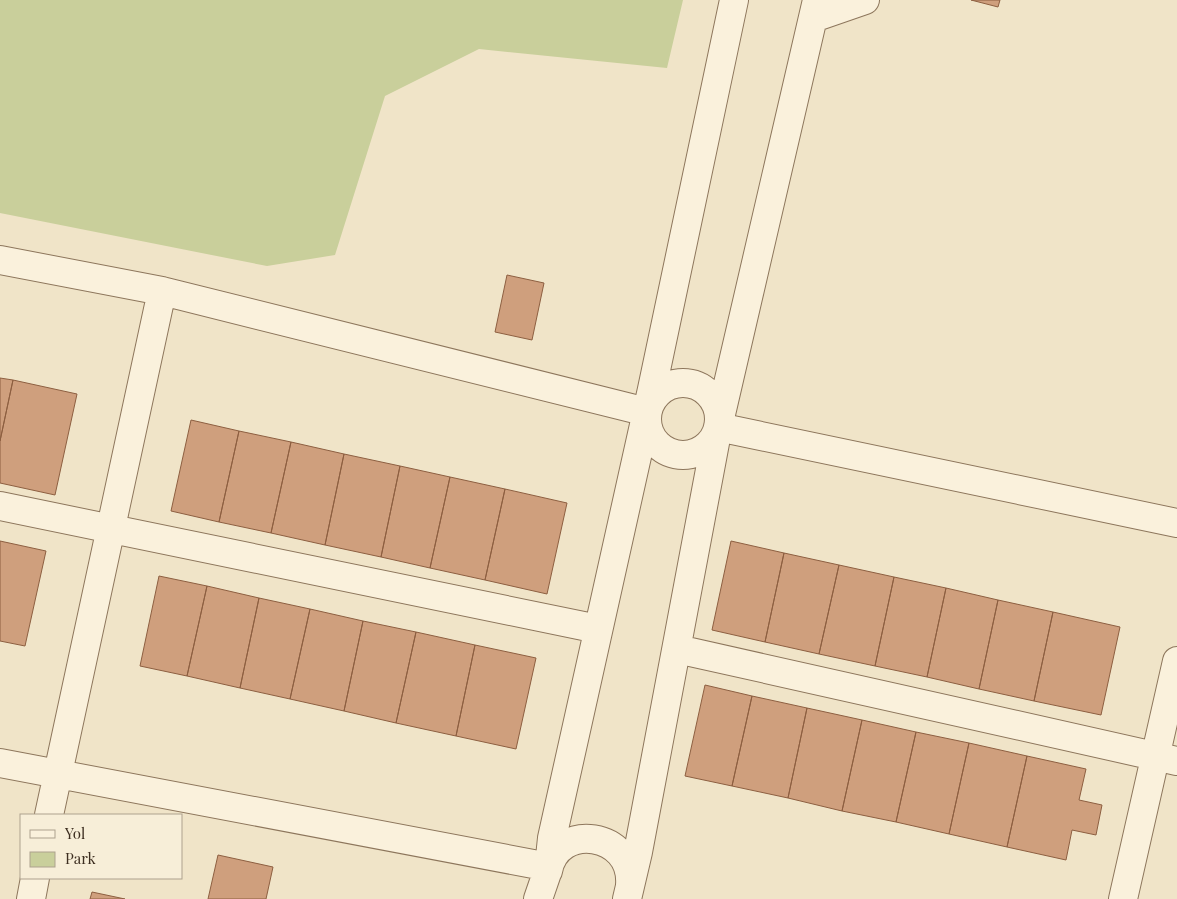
<svg xmlns="http://www.w3.org/2000/svg" width="1177" height="899" viewBox="0 0 1177 899" font-family="'Playfair Display',serif">
  <style>
    .green { fill: #c9cf9b }
    .building { fill: #cf9f7d; stroke: #8d5f41 }
    .lines { fill: none; stroke-linecap: round; stroke-linejoin: round }
    .minor-casing { stroke: #8d765c; stroke-width: 30 }
    .minor { stroke: #faf1dc; stroke-width: 28 }
  </style>
  <rect width="100%" height="100%" fill="#f0e4c8"/>
  <path class="green" d="M0,0H683L667,68L479,49L385,96L335,255L267,266L0,213Z"/>
  <path class="building" d="M971,0H1000L998,7Z
    M507,275L544,283L532,340L495,332Z
    M0,378L13,380L0,441Z
    M13,380L77,394L55,495L0,483V441Z
    M191,420L239,431L219,522L171,511Z
    M239,431L291,442L271,533L219,522Z
    M291,442L344,454L325,545L271,533Z
    M344,454L400,466L381,557L325,545Z
    M400,466L450,477L430,568L381,557Z
    M450,477L505,489L485,580L430,568Z
    M505,489L567,503L547,594L485,580Z
    M0,541L46,551L25,646L0,641Z
    M731,541L784,553L765,642L712,630Z
    M784,553L839,565L819,654L765,642Z
    M839,565L894,577L875,666L819,654Z
    M159,576L207,586L187,676L140,666Z
    M894,577L946,588L927,677L875,666Z
    M207,586L259,598L240,688L187,676Z
    M946,588L998,600L979,689L927,677Z
    M259,598L310,609L290,699L240,688Z
    M998,600L1053,612L1034,701L979,689Z
    M310,609L363,621L344,711L290,699Z
    M1053,612L1120,627L1101,715L1034,701Z
    M363,621L416,632L396,723L344,711Z
    M416,632L475,645L456,736L396,723Z
    M475,645L536,658L516,749L456,736Z
    M705,685L752,696L732,786L685,776Z
    M752,696L807,708L788,798L732,786Z
    M807,708L862,720L842,811L788,798Z
    M862,720L916,732L896,822L842,811Z
    M916,732L969,743L949,834L896,822Z
    M969,743L1027,756L1007,847L949,834Z
    M1027,756L1086,769L1079,800L1102,805L1096,835L1072,830L1066,860L1007,847Z
    M218,855L273,867L266,899H208Z
    M92,892L125,899H90Z"/>
  <g class="lines">
    <defs>
      <path id="minor" d="M813,18L865,0
        M0,260L162,291L647,412
        M647 419a36 36 0 1 1 72 0a36 36 0 1 1-72 0Z
        M718,427L1177,523
        M0,506L598,629
        M677,649L1177,761
        M0,763L549,867
        M49,815L162,291
        M548,871C557,821 634,832 630,885
        M31,899L35,878
        M538,899L549,867L552,838L652,389L734,0
        M627,899L638,852L718,427L817,0
        M1123,899L1177,661"/>
    </defs>
    <use href="#minor" class="minor-casing"/>
    <use href="#minor" class="minor"/>
  </g>
  <rect x="20" y="814" width="162" height="65" fill="#f7eed8" stroke="#ada18e"/>
  <rect x="30" y="830" width="25" height="8" fill="#faf1dc" stroke="#ada18e"/>
  <text x="65" y="839" font-size="15" fill="#3d2e20">Yol</text>
  <rect x="30" y="852" width="25" height="15" fill="#c9cf9b" stroke="#ada18e"/>
  <text x="65" y="864" font-size="15" fill="#3d2e20">Park</text>
</svg>
